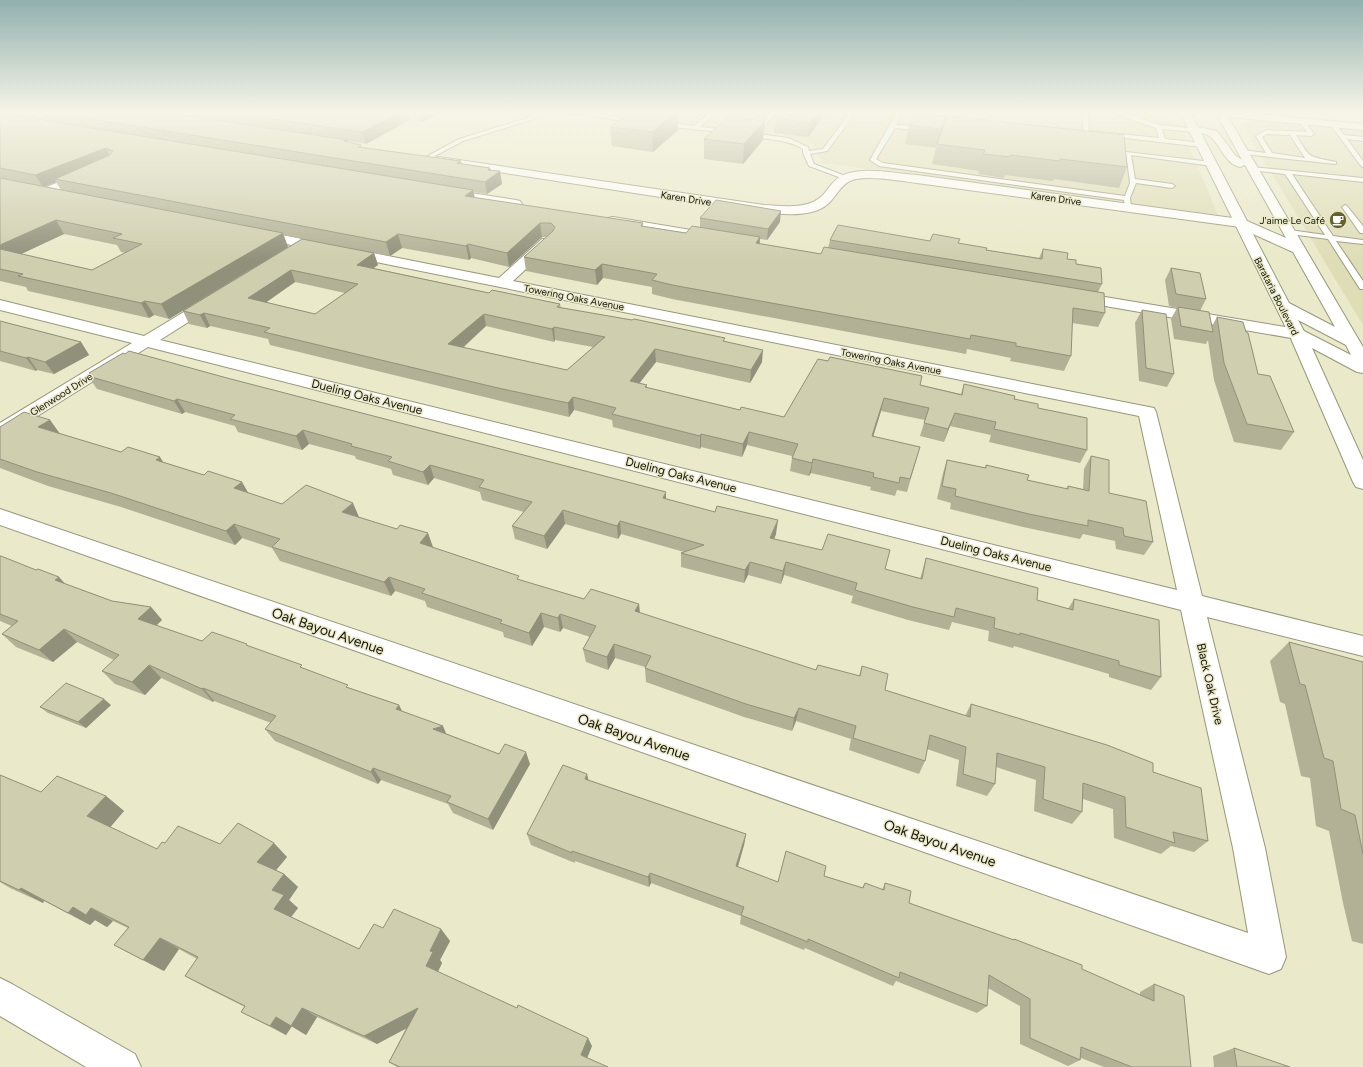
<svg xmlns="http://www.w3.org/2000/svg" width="1363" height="1067" viewBox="0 0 1363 1067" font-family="Figtree,sans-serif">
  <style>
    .built { fill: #dfddb6 }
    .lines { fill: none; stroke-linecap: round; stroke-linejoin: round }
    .service-casing { stroke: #989779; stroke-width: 2 }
    .minor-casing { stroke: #989779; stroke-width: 2 }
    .primary-casing { stroke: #989779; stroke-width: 2 }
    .service { fill: #fff; fill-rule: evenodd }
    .minor { fill: #fff; fill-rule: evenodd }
    .primary { fill: #fff; fill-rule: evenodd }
    .wall { fill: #b2b196; fill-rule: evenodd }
    .shaded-wall { fill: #91907a }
    .building { fill: #cfceae; stroke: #91907a; fill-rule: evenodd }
    .labels { text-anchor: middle; stroke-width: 3; stroke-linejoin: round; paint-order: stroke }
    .far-street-label { font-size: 10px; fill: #151409; stroke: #eae9c9 }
    .far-poi-label { font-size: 10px; fill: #151409; stroke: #eae9c9; text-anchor: end }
    .street-label { font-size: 12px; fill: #151409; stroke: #eae9c9 }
    .near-street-label { font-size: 14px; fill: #151409; stroke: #eae9c9 }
  </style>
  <rect width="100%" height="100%" fill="#eae9c9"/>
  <path class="built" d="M588,112H1144L1160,114L1180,124L1218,215L823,163L811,142L783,137Z
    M1253,121L1363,131V325L1246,131L1243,124Z"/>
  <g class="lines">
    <defs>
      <path id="service" d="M537,112H543L534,119L463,141L429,159L424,158L459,139L530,117Z
        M564,112H580L637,119L640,121L637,123Z
        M710,112H716L700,127L729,130L731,131V133L662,126L659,124L662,122L694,126Z
        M771,112H777L758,134L788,138L808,147L809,151L823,149L848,115L846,112H852L854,115L827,151L810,154L814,164L848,177V179H844L809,166L803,153V149C785,138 766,140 747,136V134H752Z
        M897,112H903L896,125L925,127L928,129L925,131L895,128L876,159L883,163L1125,196L1130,183L1126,152L1212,162L1215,164L1212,166L1131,155L1135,179L1172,184L1175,186L1172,188L1136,183L1130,198L1131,206L1128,208L1125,206L1124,200L879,166L870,160Z
        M937,112H953L967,115L964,117Z
        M1082,112H1088L1089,131L1159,138L1156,128L1118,115L1116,112H1122L1160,125L1196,129V131L1194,132L1162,129L1165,139L1202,143L1205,145L1202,147L1084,133Z
        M1302,119L1304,120L1314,134L1311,136L1296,135C1311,160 1308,156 1336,162V164L1243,154L1240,152L1243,150L1266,153L1256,136L1266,130L1307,132L1299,121ZM1267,134L1290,135L1305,158L1272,153L1262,137Z
        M1331,123H1335L1344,135L1363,137V141L1347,139L1363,161V167L1361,166L1330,124Z
        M1253,167L1363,178V182L1292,174L1333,236L1363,240V244L1336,241L1363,281V289H1360L1328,239L1290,234L1286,232L1290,230L1325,235L1285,174L1251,170L1250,169Z
        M1345,205L1347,206L1363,226V233H1360L1342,207Z"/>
      <path id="minor" d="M432,156L764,205C784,206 809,210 823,195C829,188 834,179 843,175C866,166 894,174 917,175L1240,219L1245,220L1247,223L1245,226L1240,227L917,183C901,181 864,174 850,181C841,185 836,196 829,203C814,218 784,214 764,213L428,161L426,159Z
        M86,171L90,173L92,175L90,177L47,196H39L37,193L39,190Z
        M445,189L516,200L520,201L522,204L520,207L516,208L441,196L439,193L441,190Z
        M613,217L715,234L720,235L722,238L720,241L715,242L608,224L606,221L608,218Z
        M257,230L499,278L542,239H552L554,242L552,245L513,281L1154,408L1156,412L1202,596L1363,636V656L1207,617L1265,848L1286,957L1281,969L1269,974L0,525V509L1248,933L1233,848L1181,610L148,347L7,435L0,437V423L132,343L0,310V300L144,336L207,298L212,296L217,298L220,301L217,304L160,340L1177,590L1139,416L252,237L250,234L252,231Z
        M1075,292L1297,329L1303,331L1305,334L1303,337L1297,339L1070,300L1067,297L1070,294Z
        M0,978L12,984L135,1054L141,1067H86L0,1016Z"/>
      <path id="primary" d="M1180,112H1190L1198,127L1217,131L1235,155L1242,160L1218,116L1202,115L1197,112H1235L1363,124V130L1228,117L1363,347V373L1357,372L1312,348L1363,460V489L1356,487L1353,482L1289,334ZM1201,133C1220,135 1221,163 1240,167L1245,165L1286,238L1247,221ZM1253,234L1293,252L1335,327L1289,303ZM1298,320L1346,345L1351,355L1304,331Z"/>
    </defs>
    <use href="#service" class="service-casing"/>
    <use href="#minor" class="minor-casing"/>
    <use href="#primary" class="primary-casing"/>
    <use href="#service" class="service"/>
    <use href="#minor" class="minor"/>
    <use href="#primary" class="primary"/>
  </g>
  <path class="wall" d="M0,112H439L423,122L410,120L366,144L348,141L349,142L361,145L362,147L461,161L462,164L491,170L502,184L487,194L473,192L474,198L643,223V226L686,233L700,227V218L780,222L767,240L760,239V244L821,254L828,248L830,240L930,241L960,239L958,243L986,250L1039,258L1043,249L1067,259L1076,264L1102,284L1098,292L1105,313L1098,327L1072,323L1071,356L1064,371L1010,361L1011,358L967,349L966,354L672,299L652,294V287L603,278L597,285L526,271L524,257L546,237H542L509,267L471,258L469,260L402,248L390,256L283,235L288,247L169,319L154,315L149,318L28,291L26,287L0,281ZM56,182L61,190L44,187ZM64,234L117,245L121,252L126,253L92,270L21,254Z
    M781,112H827L808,137L774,133L776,118Z
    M918,112H951L950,116L1127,167L1119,188L1054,179L1053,181L1005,175L1004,178L978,174L979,171L932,164L936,148L905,144L909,125Z
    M610,127L678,130L653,152L612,146Z
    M704,139L763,140L743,164L704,159Z
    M302,239L374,253L378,265L373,268L489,293L560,304L561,308L725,341L762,362L750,383L656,362L639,383L647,385V388L740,410L784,417L920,385L961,394L964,384L1014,399L1038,408L1087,450L1080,463L989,442L991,435L950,426L944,442L920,436L925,420L881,411L873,437L920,447L907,492L897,490L895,496L870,490L871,487L811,473L809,476L790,471L792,458V456L747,445L742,457L701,447L700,449L613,427L612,420L574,410L569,417L501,401L270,345L268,339L210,326L207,328L189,324L183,311ZM295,282L345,293L315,314L265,302ZM486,326L554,342L555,340L593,347L567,370L463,348Z
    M1171,268L1206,299L1200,311L1212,326L1217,317L1246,332L1258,374L1294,432L1281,450L1234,442L1214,380L1208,340L1206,344L1174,339L1171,319L1177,308L1169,306L1165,280Z
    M1142,310L1174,374L1167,387L1139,381L1135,323Z
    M0,321L81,342L89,355L54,374L37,370L36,371L0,361Z
    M89,373L666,499L776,534L774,539L920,579L926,558L1037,600L1068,609L1074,599L1161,677L1151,690L1109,677V674L1014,646L1013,648L988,641L989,631L952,622L949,630L908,620L851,603L853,596L784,575L781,584L748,575L744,583L681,567V553L684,552L621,534L618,539L565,524L547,549L515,539L512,526L524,512L482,500L480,492L434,478L428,485L393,475L391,469L356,459L355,456L309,444L302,450L238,432L235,426L185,412L182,414L97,389L88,376L90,375Z
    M50,420L60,434L121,452L163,462L204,475L242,482L248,493L282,504L359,517L433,547V548L520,580L584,599L639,604L640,613L816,670L859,676L862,666L885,690L965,716L971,704L1153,772L1208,841L1194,852L1171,846L1161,854L1114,838L1113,809L1083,799L1082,812L1072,824L1034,811L1036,780L996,767L995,784L987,796L956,786L959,760L927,749L925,761L919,774L849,750L851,739L796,721L792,731L744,717L646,682L645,668V667L615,658L608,670L586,662L583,649L590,637L563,628L560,632L544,627L532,646L504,637L503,632L427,607L425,601L395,591L391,596L280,561L272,548L242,538L235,545L121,507L48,486L0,468V427Z
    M1091,456L1109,493L1153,542L1144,555L1116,549L1115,541L1083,534L1080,539L1023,527L950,509L951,503L937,499L943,473L947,460L985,468L986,465L1027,480L1066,489L1068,486L1083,489L1084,469Z
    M0,556L65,584L112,601L151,607L162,620L156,626L202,641L248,646L350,688L399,705L402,711L447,734L499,754L530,764L493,830L453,813L448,804L381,780L378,784L275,741L265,729L271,723L214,701L213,702L161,678L145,695L115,684L102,671L114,660L77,642L53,662L16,647L2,634L12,626L0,621Z
    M1289,642L1363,662V944L1352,941L1343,903L1329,831L1316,826L1310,778L1301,776L1285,704L1280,702L1270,661Z
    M111,705L86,728L48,713L40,707Z
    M0,775L41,792L106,796L124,811L110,827L157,849L165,843L220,844L287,857L276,870L284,874L298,887L289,900L298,908L291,917L359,949L383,928L441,929L450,941L440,960L442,963L438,972L592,1046L587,1058L608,1067H397L389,1062L406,1028L377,1044L317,1017L306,1035L292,1026L286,1035L241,1012L245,1007L203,986L185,976L197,959L179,949L164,971L114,945L128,928L113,921L107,927L95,920L90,925L44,901L43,903L10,888L0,882Z
    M588,780L746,834L744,845L738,867L778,882L824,876L862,888L865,883L882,890L885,883L909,903L1013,940L1014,939L1140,995V992L1154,984L1191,1067H1104L1081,1058L1080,1060L1068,1066L1020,1044V1006L988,988L987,1006L977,1013L896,981L893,986L805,948L804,950L740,924L741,916L651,883L649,887L575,861V863L531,845L527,834Z
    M1234,1048L1290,1067H1214L1213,1056Z"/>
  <path class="shaded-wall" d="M401,112H408L410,120L366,144L362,132Z
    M421,112H439L423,122Z
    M676,112H678V130L653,152L652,132Z
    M818,112H827L808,137L810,123Z
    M947,116L942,135L938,144L941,129Z
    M765,121L763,140L743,164L744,144Z
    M106,148L112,160L55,179L56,182L43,187L35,175Z
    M490,168L492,177L500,171L502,184L487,194L485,182L488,170Z
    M473,190L476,203L465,196Z
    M781,211L780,222L767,240L768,229Z
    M56,220L64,234L4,262L0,256V245Z
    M540,223L542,237L509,267L507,253Z
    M283,233L288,247L169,319L161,304Z
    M398,234L402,248L390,256L386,242Z
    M760,237L759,251L756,243Z
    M468,244L471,258L469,260L466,246Z
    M374,253L378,265L361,277L357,265Z
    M602,264L603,278L597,285L595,270Z
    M291,270L295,282L254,311L248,298Z
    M145,301L154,315L149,318L141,303Z
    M204,313L210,326L207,328L200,315Z
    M484,314L486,326L452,357L448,344Z
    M554,327L555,340L554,342L552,329Z
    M81,342L89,355L54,374L45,362Z
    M655,349L656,362L631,394L630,381Z
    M763,350L762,362L750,383L751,370Z
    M28,357L37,370L36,371L26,358Z
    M573,397L574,410L569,417L568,403Z
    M884,398L881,411L869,450L872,436Z
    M177,399L185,412L182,414L174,401Z
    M955,413L950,426L944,442L948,429Z
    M50,420L60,434L38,427Z
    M303,430L309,444L302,450L296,436Z
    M749,432L747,445L742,457L743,444Z
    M701,434V447L700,449V436Z
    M160,457L169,471L156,460Z
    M813,459L811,473L809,476L812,463Z
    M430,465L434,478L428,485L423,472Z
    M242,482L250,496L234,488Z
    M666,492V505L663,498Z
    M353,503L359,517L349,526L342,512Z
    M563,510L565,524L547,549L544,536Z
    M778,520L776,534L769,552L770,538Z
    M620,521L621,534L618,539L617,526Z
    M234,524L242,538L235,545L226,531Z
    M428,533L433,547L425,557L420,543Z
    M750,562L748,575L744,583L745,570Z
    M786,562L784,575L781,584L783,571Z
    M59,577L71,590L55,580Z
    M389,577L395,591L391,596L384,582Z
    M639,604L640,618L635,611Z
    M151,607L162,620L149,632L138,619Z
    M541,613L544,627L532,646L529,633Z
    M560,614L563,628L560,632L558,618Z
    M64,629L77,642L53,662L39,650Z
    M614,644L615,658L608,670L607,657Z
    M149,665L161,678L145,695L132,682Z
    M203,688L214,701L213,702L202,689Z
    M104,699L111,705L86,728L78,722Z
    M399,705L405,718L396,709Z
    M799,708L796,721L792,731L794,718Z
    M443,726L448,738L433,729Z
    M526,752L530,764L493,830L488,819Z
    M373,768L381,780L378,784L371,772Z
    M587,774L590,786L585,779Z
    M106,796L124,811L107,831L87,816Z
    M746,834L744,845L735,876L736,866Z
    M274,843L287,857L272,875L257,862Z
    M650,873L651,883L649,887L648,877Z
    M284,874L298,887L289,900L298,908L288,921L274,909L272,890Z
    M21,888L44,901L43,903L19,890Z
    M73,907L91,908L113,921L107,927L95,920L90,925L68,913Z
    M441,929L450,941L440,960L442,963L435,977L426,966L430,951Z
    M160,938L179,949L164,971L143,960Z
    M302,1008L317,1017L306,1035L291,1026Z
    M418,1008L428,1017L377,1044L364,1036Z
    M276,1017L292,1026L286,1035L270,1026Z
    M588,1038L592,1046L585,1063L581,1055Z"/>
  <path class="building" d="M47,112H162L348,140L344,141L361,145L358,147L461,161L457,163L490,168L488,170L500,171L485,182Z
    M224,112H401L362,132Z
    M630,112H676L652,132L610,127Z
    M781,112H818L810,123L776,118Z
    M915,112L947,116L941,129L909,125Z
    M918,112H950L949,116H947L946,119L947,116L917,113Z
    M0,113L473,190L465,196L643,223L641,226L686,233L692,226L760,237L756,243L821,254L824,247L1104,293L1105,313L1073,308L1071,356L1016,346V343L971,335L970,339L672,285L652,280L657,274L602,264L595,270L524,257L553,231L555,227L551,223H540L507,253L468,244L466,246L398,234L386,242L55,179L110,155L113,151L106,148L35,175L0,168Z
    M947,116L1124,135L1127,167L1060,159V161L1010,155V157L983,154L985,150L937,144Z
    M728,117L765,121L744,144L704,139Z
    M0,178L283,233L161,304L145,301L141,303L18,276L23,274L0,269V249L92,270L142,244L113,238L122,234L56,220L0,245Z
    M716,200L781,211L768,229L700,218Z
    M838,225L930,241L933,234L960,239L958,243L987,248L986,250L1042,259L1043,249L1068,253L1067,259L1076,260V264L1101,268L1102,284L830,240Z
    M302,239L374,253L357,265L489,293L492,290L560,304L557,307L632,320L634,319L725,338L723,341L763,350L751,370L655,349L630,381L647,385L645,387L740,410L741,407L784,417L818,359L828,361L830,357L922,376L920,385L962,395L964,384L1015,396L1014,399L1038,404V408L1087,418V450L994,429L996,422L955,413L948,429L924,423L929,408L884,398L872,436L920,447L910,479L900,477L899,483L873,477L874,473L813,459L812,463L792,458L798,444L749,432L743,444L701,434L700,436L612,414L616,408L573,397L568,403L498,388L264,332L270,328L204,313L200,315L183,311ZM291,270L358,284L315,314L248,298ZM484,314L552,329L554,327L605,337L567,370L448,344Z
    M1171,268L1200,273L1206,299L1176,294Z
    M1178,307L1209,312L1213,332L1181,326Z
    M1142,310L1166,314L1174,374L1146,368Z
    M1217,317L1243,322L1246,332L1248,333L1258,374L1270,376L1294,432L1247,424L1224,363Z
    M0,321L81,342L45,362L28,357L26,358L0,351Z
    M129,351L227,378L666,492L663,498L715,512L717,506L778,520L770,538L822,550L828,534L890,550L885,569L922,579L926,558L1038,588L1037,600L1073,610L1074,599L1159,620L1161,677L1119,665V661L1020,633V635L994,628L995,618L956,608L954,617L913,607L855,590L857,583L786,562L783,571L750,562L745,570L681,553L704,545L620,521L617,526L563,510L544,536L512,526L532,502L479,487L484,480L430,465L423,472L388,461L392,457L351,446L352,444L303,430L296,436L230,419L235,415L177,399L174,401L88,376L91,374L89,373L123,353L125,354Z
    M24,412L50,420L38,427L121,452L128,447L160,457L156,460L204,475L208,471L242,482L234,488L282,504L306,485L353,503L342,512L397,529L400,525L428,533L420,543L519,576L517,579L584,599L591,589L639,604L635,611L816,670L818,665L860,676L862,666L888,674L885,690L970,717L971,704L1107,745L1153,763V772L1201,788L1208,841L1173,832L1175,843L1126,827L1125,797L1083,783L1082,812L1043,799L1045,767L997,753L995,784L963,774L966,747L930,735L925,761L853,738L856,726L799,708L794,718L746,704L645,668L651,656L614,644L607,657L583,649L596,626L560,614L558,618L541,613L529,633L500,623L502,620L422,593L425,589L389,577L384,582L272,547L280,539L234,524L226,531L111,493L37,472L0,459V427Z
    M1091,456L1109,460V493L1146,501L1153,542L1124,536L1123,528L1088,520V526L1029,514L955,496L956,489L942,486L947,460L986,468V465L1029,475L1027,480L1068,489V486L1089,491Z
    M0,556H1L36,570L38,569L59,577L55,580L112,601L151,607L138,619L202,641L212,632L247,644L246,645L302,665L300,667L348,685L346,687L399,705L396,709L443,726L433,729L499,754L505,744L526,752L488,819L447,802L451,796L373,768L371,772L265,729L276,716L203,688L202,689L149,665L132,682L102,671L119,655L64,629L39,650L2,634L18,621L0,614Z
    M1289,642L1363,662V854L1355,815L1341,809L1333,761L1324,758L1305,685L1300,684Z
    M66,683L104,699L78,722L40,707Z
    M563,765L587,774L585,779L746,834L736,866L778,882L786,851L826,866L824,876L863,888L865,883L884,890L885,883L911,891L909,903L1014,940V939L1082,965V969L1154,1001V984L1184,996L1191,1067H1132L1081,1047L1080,1060L1030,1038V999L989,975L987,1006L900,972L899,978L808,939V942L741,915L744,907L650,873L648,877L572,851V853L527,834Z
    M0,775L41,792L57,776L106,796L87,816L157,849L162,842L165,843L178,826L220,844L238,823L274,843L257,862L284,874L272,890L284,895L274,909L359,949L374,924L383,928L394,909L441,929L430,951L433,952L426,966L517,1008L518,1005L588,1038L581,1055L608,1067H400L389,1062L418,1008L364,1036L302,1008L291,1026L276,1017L270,1026L241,1012L245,1006L185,976L198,957L160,938L143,960L114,945L129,927L91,908L86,915L73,907L68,913L21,888L19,890L0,881Z
    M1234,1048L1290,1067H1237Z"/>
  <linearGradient id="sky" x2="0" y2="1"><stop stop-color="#91b0ae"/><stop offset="0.43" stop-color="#f6f5e7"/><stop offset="1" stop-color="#f6f5e7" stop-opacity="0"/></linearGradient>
  <rect width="1363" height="261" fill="url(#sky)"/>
  <defs>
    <symbol id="cafe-disc" viewBox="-11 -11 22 22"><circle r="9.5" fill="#65612d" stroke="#eae9c9"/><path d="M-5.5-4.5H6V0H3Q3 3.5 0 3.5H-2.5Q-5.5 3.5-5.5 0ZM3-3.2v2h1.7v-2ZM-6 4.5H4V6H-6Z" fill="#fff"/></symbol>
  </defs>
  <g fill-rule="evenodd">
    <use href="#cafe-disc" x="1328" y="210" width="20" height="20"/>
  </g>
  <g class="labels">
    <g class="far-street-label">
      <text transform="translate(686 198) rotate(9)" y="4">Karen Drive</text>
      <text transform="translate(1056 198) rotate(8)" y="4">Karen Drive</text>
      <text transform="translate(1277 296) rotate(63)" y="4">Barataria Boulevard</text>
      <text transform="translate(574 297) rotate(11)" y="4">Towering Oaks Avenue</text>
      <text transform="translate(891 361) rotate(11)" y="4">Towering Oaks Avenue</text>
      <text transform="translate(61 394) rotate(-32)" y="4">Glenwood Drive</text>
    </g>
    <g class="far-poi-label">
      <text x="1325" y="224">J'aime Le Café</text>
    </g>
    <g class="street-label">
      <text transform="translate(367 397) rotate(14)" y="4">Dueling Oaks Avenue</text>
      <text transform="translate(681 475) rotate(14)" y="4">Dueling Oaks Avenue</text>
      <text transform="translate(996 554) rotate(14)" y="4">Dueling Oaks Avenue</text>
      <text transform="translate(1210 684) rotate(77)" y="4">Black Oak Drive</text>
    </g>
    <g class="near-street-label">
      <text transform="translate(328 631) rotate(19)" y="5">Oak Bayou Avenue</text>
      <text transform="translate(634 737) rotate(19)" y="5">Oak Bayou Avenue</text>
      <text transform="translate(940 843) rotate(19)" y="5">Oak Bayou Avenue</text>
    </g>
  </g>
</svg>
